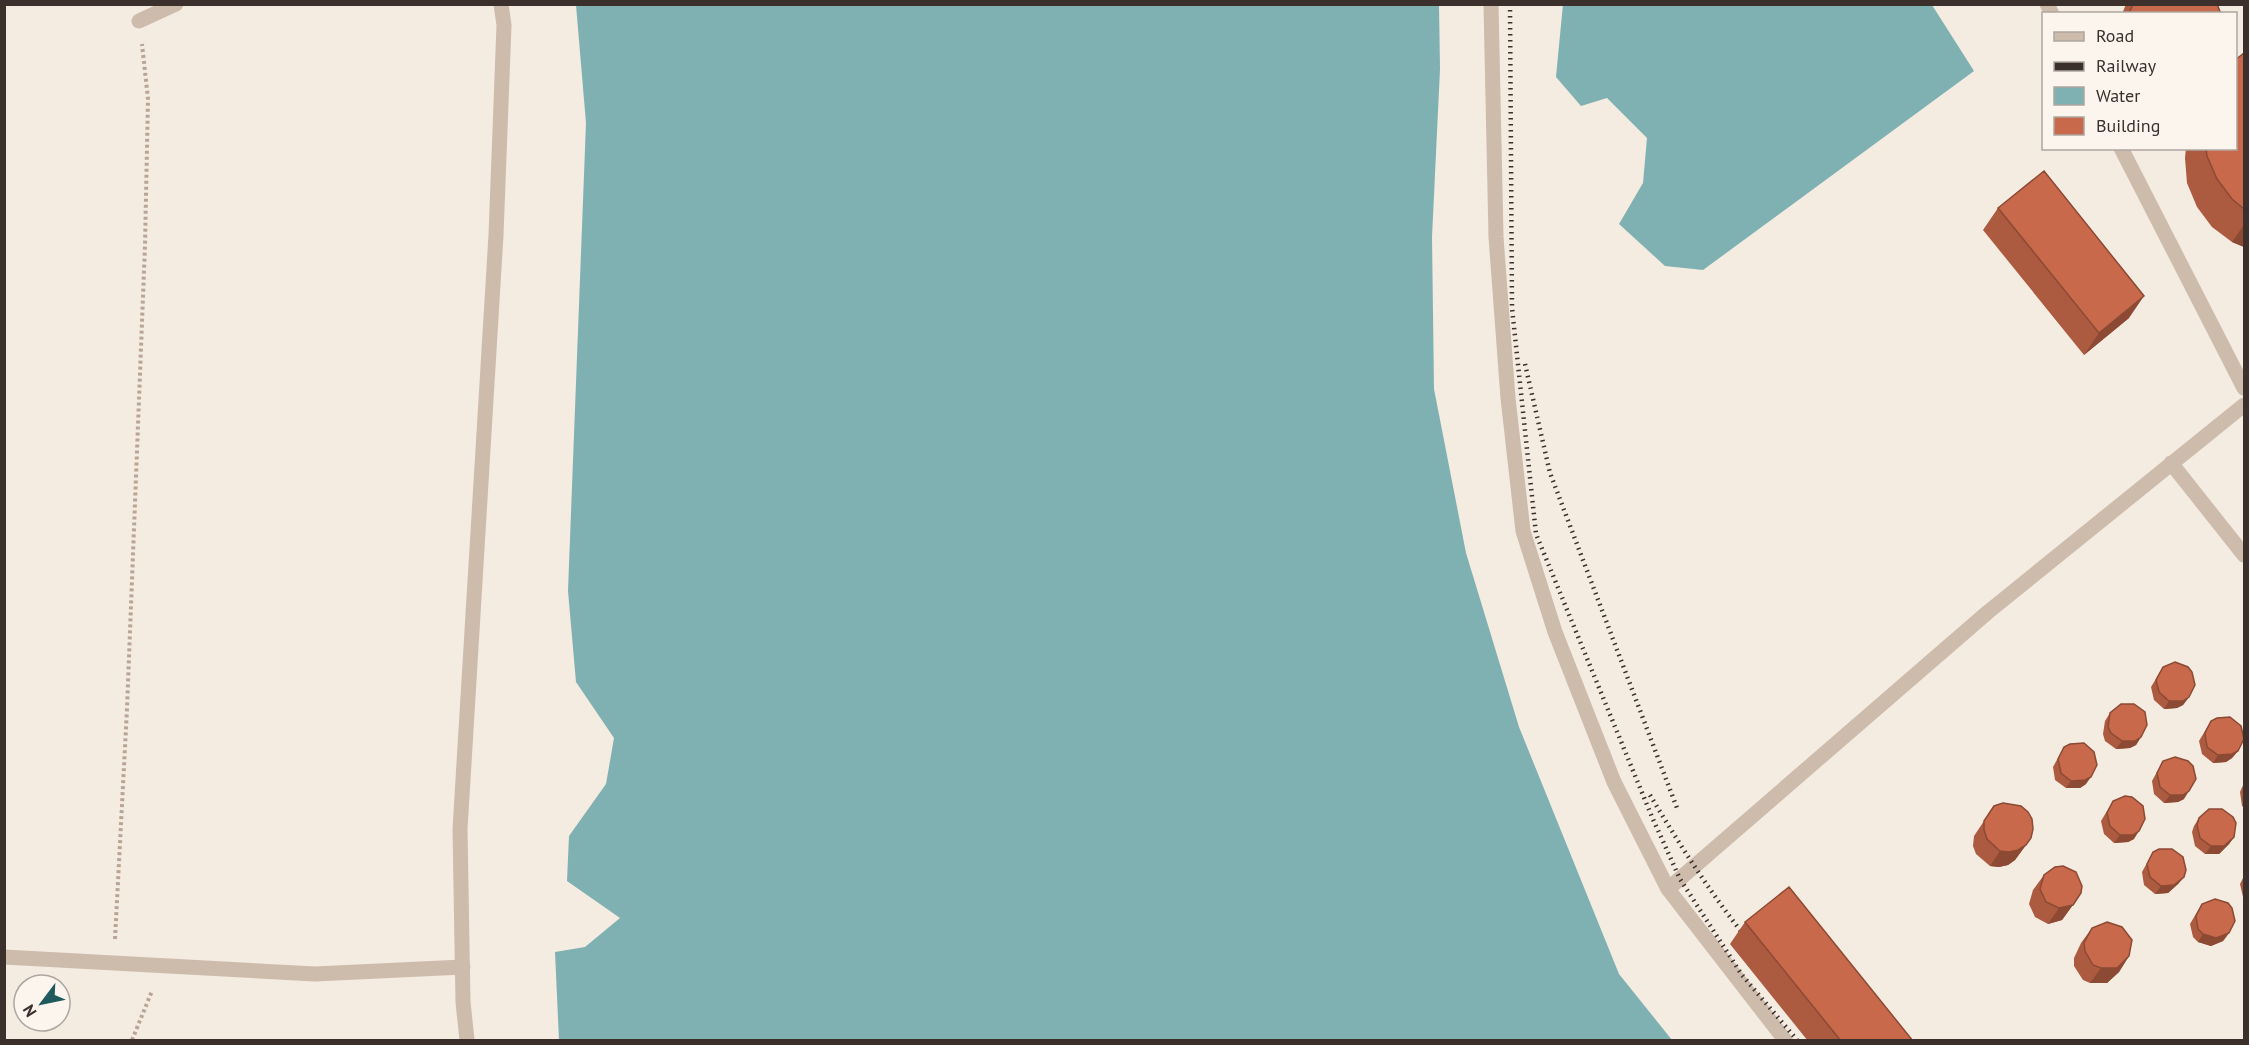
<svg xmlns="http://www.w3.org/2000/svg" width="2249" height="1045" viewBox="0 0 2249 1045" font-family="'PT Sans',sans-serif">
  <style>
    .water { fill: #7fb0b2 }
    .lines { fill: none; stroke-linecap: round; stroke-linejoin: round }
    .path { stroke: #b9a596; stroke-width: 4; stroke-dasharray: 3 3; stroke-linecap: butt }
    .lane { stroke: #cdbbac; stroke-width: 15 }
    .street { stroke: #cdbbac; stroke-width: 15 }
    .rail { stroke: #3b302b; stroke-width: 4.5; stroke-dasharray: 1.5 4.5; stroke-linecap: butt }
    .wall { fill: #ac5a40 }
    .shaded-wall { fill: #8c4a34 }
    .building { fill: #c8694b; stroke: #8c4a34; stroke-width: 1.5 }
  </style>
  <rect width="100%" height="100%" fill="#f4ebe1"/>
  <path class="water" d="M1563,4L1932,5L1974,71L1703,270L1665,266L1619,224L1643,183L1647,138L1607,98L1581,106L1556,77Z
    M576,5H1439L1440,69L1432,237L1434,389L1466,553L1519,727L1619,974L1672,1040H559L555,952L585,947L620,918L567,881L569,836L606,784L614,738L576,682L568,591L586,123Z"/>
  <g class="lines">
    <path class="path" d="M115,939L127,709L145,245L148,99L142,44
      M132,1040L152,991"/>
    <path class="lane" d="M2047,4L2052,14
      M139,21L176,4
      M2121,148L2244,388
      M4,957L315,974L463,967"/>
    <path class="street" d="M1491,4L1496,237L1508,398L1523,531L1555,632L1614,782L1668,889L1785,1040
      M2171,463L2244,555
      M1668,889L1988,612L2244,405
      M467,1040L463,1002L460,829L496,235L504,25L501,4"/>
    <path class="rail" d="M1510,4L1512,308L1536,534L1652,817L1680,879L1742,975L1797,1040
      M1525,364L1550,473L1677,808
      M1650,795C1681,847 1713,897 1751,944"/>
  </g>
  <path class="wall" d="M2126,4H2217L2221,14H2122Z
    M2244,53V247L2232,242L2212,227L2197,207L2187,183L2185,158L2186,148H2235Z
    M1998,208L2129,318L2084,355L1983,230Z
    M2163,667L2189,697L2183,705L2177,708L2164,709L2154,700L2151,687Z
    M2110,713L2141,737L2136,745L2130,748L2116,749L2105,741L2103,734L2105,721Z
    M2211,721L2238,751L2232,758L2226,762L2213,763L2202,754L2199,741Z
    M2064,747L2086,784L2080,788H2066L2055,780L2053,767Z
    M2163,761L2184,799L2178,802L2164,803L2154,794L2152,781Z
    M2244,783V808L2242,806L2240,792Z
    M2113,801L2134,839L2128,842L2114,843L2104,834L2101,821Z
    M1994,806L2026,845L2015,860L2008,865L1999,867L1990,866L1976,854L1973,846L1974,836Z
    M2199,818L2234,837L2229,844L2219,854H2205L2195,846L2192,832L2194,826Z
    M2153,852L2184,877L2178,884L2168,893L2155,894L2144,885L2142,872Z
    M2044,875L2081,893L2062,920L2048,924L2035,917L2029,904L2033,890Z
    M2244,876V898L2243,897L2240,884Z
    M2202,904L2229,933L2223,941L2211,946L2198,942L2193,937L2190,924L2197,912Z
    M1745,922L1913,1041H1808L1730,944Z
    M2092,928L2129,956L2119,972L2107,983H2090L2083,980L2074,966V958L2081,943Z"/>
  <path class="shaded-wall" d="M2244,225V247L2232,242Z
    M2144,296L2129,318L2084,355L2099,333Z
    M2189,697L2183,705L2177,708L2164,709L2169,701Z
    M2141,737L2136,745L2130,748L2116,749L2122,741Z
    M2238,751L2232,758L2226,762L2213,763L2218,755Z
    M2091,777L2086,784L2080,788H2066L2071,781Z
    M2189,791L2184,799L2178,802L2164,803L2170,795Z
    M2139,831L2134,839L2128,842L2114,843L2120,835Z
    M2234,837L2229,844L2219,854H2205L2211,846Z
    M2026,845L2015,860L2008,865L1999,867L1990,866L2000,851Z
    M2184,877L2178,884L2168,893L2155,894L2161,886Z
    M2073,905L2062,920L2048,924L2059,908Z
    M2229,933L2223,941L2211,946L2198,942L2203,934Z
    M2129,956L2119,972L2107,983H2090L2101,968Z"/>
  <path class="building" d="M2133,4H2217L2221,14H2129Z
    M2244,53V209L2232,199L2217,179L2207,156L2206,148H2235V60Z
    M2044,171L2144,296L2099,333L1998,208Z
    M2175,662L2188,667L2192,672L2195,685L2189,697L2183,701H2169L2159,692L2156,680L2163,667Z
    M2121,704H2134L2145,712L2147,725L2141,737L2135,741H2122L2111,733L2108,727L2110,713Z
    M2230,717L2241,726L2244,739L2238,751L2232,754L2218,755L2207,747L2205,733L2211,721L2217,718Z
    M2084,743L2094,752L2097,765L2091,777L2085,780L2071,781L2061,773L2058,759L2064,747L2070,744Z
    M2175,757L2188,761L2193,766L2196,779L2189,791L2183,795H2170L2160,787L2157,773L2163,761Z
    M2125,796L2132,797L2143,806L2145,819L2139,831L2133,835H2120L2110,826L2107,813L2113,801Z
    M2003,803L2021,806L2028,812L2032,819L2033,829L2031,838L2026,845L2018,850L2009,852L2000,851L1987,839L1984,830V821L1994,806Z
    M2209,809H2222L2233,817L2236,823L2234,837L2224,846H2211L2200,838L2197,825L2199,818Z
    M2159,849H2172L2183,857L2186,870L2184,877L2174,885L2161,886L2150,877L2147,864L2153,852Z
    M2063,866L2076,872L2082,886L2081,893L2073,905L2059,908L2046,902L2040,889L2044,875L2055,867Z
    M1789,887L1913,1041H1841L1745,922Z
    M2215,899L2228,903L2232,908L2235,921L2229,933L2216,938L2203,934L2198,929L2196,916L2202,904Z
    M2107,922L2122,927L2132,940L2129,956L2117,968H2101L2093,965L2085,951L2084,943L2092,928Z"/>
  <rect width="2249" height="1045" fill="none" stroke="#3b302b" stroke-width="12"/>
  <rect x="2042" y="12" width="195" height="138" fill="#fbf5ee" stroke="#aea6a0" stroke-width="1.5"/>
  <rect x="2054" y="32" width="30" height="9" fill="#cdbbac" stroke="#aea6a0" stroke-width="1.5"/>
  <text x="2096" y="42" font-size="18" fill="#3b302b">Road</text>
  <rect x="2054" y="62" width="30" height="9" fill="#3b302b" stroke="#aea6a0" stroke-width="1.5"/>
  <text x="2096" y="72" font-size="18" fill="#3b302b">Railway</text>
  <rect x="2054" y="87" width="30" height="18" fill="#7fb0b2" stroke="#aea6a0" stroke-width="1.5"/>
  <text x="2096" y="102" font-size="18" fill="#3b302b">Water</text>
  <rect x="2054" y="117" width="30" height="18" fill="#c8694b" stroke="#aea6a0" stroke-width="1.5"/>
  <text x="2096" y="132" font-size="18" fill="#3b302b">Building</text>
  <g transform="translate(42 1003) rotate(238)"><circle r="28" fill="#fbf5ee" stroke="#aea6a0" stroke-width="1.5"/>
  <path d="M0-4.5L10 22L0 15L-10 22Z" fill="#1f5a5e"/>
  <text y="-9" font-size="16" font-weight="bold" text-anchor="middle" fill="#3b302b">N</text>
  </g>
</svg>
